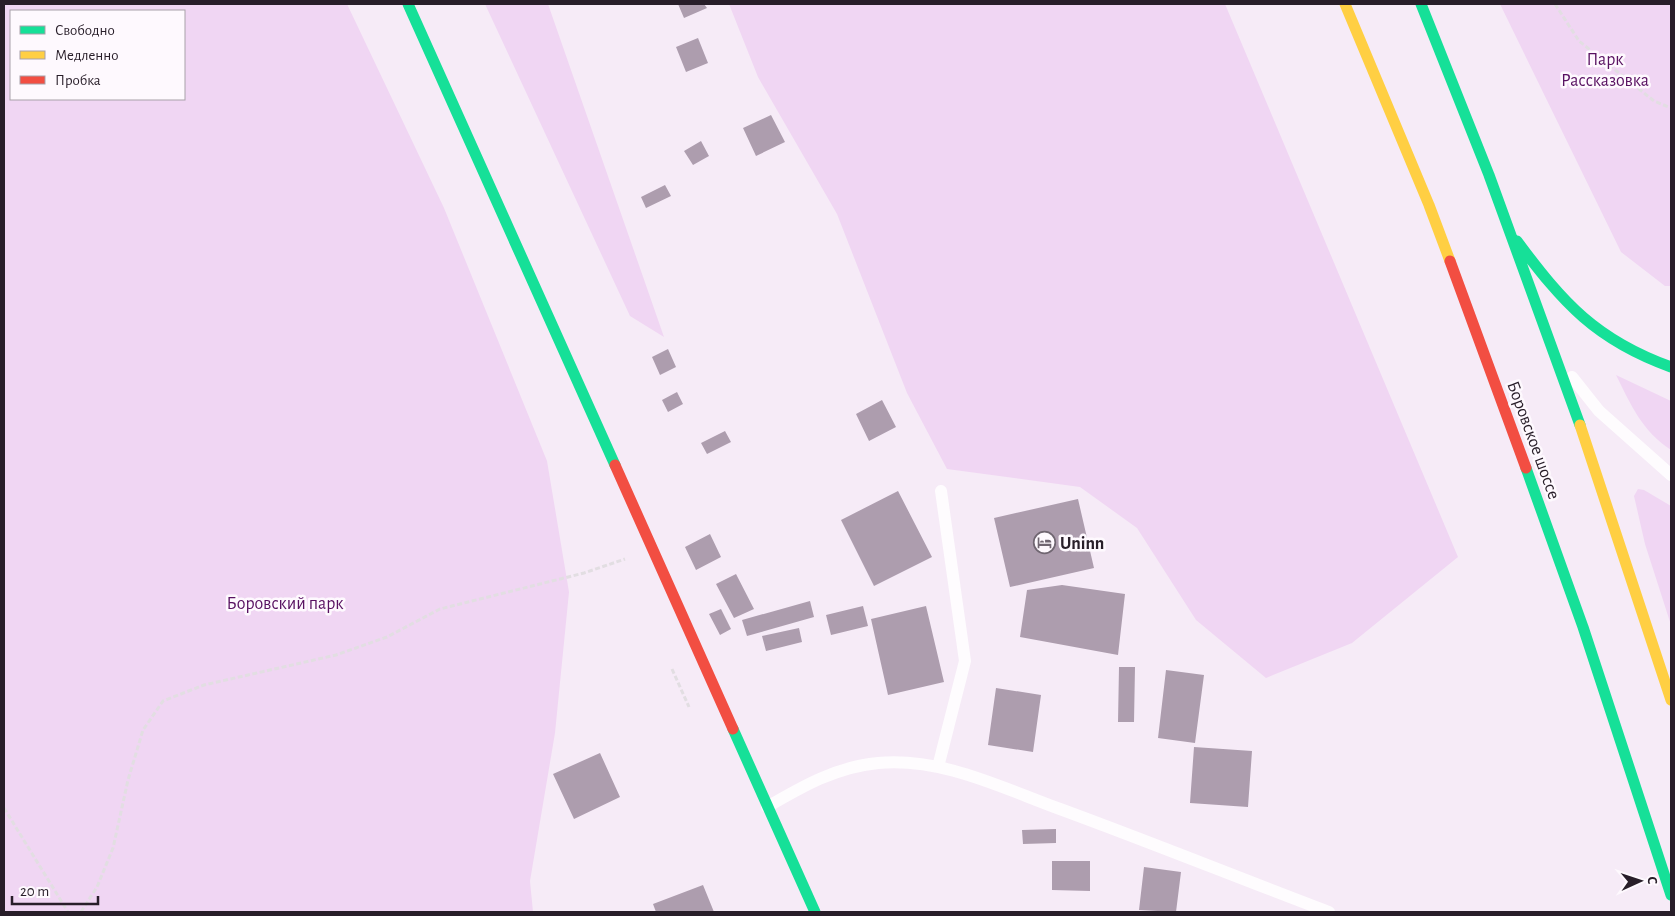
<svg xmlns="http://www.w3.org/2000/svg" width="1675" height="916" viewBox="0 0 1675 916" font-family="'Alegreya Sans',sans-serif">
  <style>
    .green { fill: #f0d6f3; fill-rule: evenodd }
    .building { fill: #ad9dae }
    .lines { fill: none; stroke-linecap: round; stroke-linejoin: round }
    .path { stroke: #e2dee2; stroke-width: 3; stroke-dasharray: 5 2.5; stroke-linecap: butt }
    .lane { stroke: #fefcfe; stroke-width: 12 }
    .fast { stroke: #16e098; stroke-width: 11 }
    .slow { stroke: #ffcf43; stroke-width: 11 }
    .jam { stroke: #f24e42; stroke-width: 11 }
    .labels { text-anchor: middle; stroke-width: 5; stroke-linejoin: round; paint-order: stroke }
    .park-label { font-size: 18px; fill: #581161; stroke: #fef9fe }
    .street-label { font-size: 18px; fill: #281e29; stroke: #fef9fe }
    .poi-label { font-size: 18px; font-weight: bold; fill: #281e29; stroke: #fef9fe; text-anchor: start }
  </style>
  <rect width="100%" height="100%" fill="#f6ebf7"/>
  <path class="green" d="M4,4H347L444,208L547,461L569,592L555,733L530,881L533,912H4ZM184,11V99H11V11Z
    M485,4H548L664,337L630,316Z
    M729,4H1225L1458,557L1352,643L1266,678L1196,620L1137,528L1080,487L947,469L907,393L837,214L758,77Z
    M1500,4H1671V286H1665L1621,252Z
    M1616,375L1671,401V450C1642,431 1631,405 1616,375Z
    M1638,489L1644,490L1671,506V625L1645,544L1634,496Z"/>
  <path class="building" d="M678,4H704L707,8L684,18Z
    M698,38L708,63L686,72L676,47Z
    M771,115L785,142L756,156L743,128Z
    M701,141L709,156L693,165L684,151Z
    M665,185L671,196L646,208L641,197Z
    M668,349L676,367L660,375L652,357Z
    M677,392L683,404L668,412L662,400Z
    M882,400L896,427L869,441L856,414Z
    M725,431L731,442L707,454L701,443Z
    M898,491L932,557L874,586L841,520Z
    M1078,499L1094,568L1010,587L994,518Z
    M710,534L721,557L696,570L685,547Z
    M736,574L754,609L734,618L716,584Z
    M1062,585L1125,594L1118,655L1020,637L1027,590Z
    M810,601L814,617L747,636L742,620Z
    M863,606L868,626L831,635L826,615Z
    M926,606L944,682L888,695L871,619Z
    M721,609L731,629L720,635L709,614Z
    M799,628L802,642L766,651L762,636Z
    M1119,667H1135L1134,722H1118Z
    M1166,670L1204,675L1195,743L1158,738Z
    M996,688L1041,695L1033,752L988,745Z
    M1194,747L1252,751L1248,807L1190,803Z
    M600,753L620,797L574,819L553,774Z
    M1056,829V843L1023,844L1022,830Z
    M1052,861H1090V891L1052,890Z
    M1144,867L1181,872L1176,912L1139,910Z
    M703,885L714,912H656L653,904Z"/>
  <g class="lines">
    <path class="path" d="M1555,4L1579,41L1654,101L1671,108
      M672,669L689,707
      M4,808L68,912
      M81,912L97,887L113,848L128,780L143,730L163,701L204,685L336,655L387,637L440,609L584,573L625,559"/>
    <path class="lane" d="M1572,377L1599,411L1671,475
      M938,767L965,661L941,491
      M767,807C803,786 836,767 878,763C942,757 1002,788 1060,809C1150,842 1239,878 1329,912"/>
    <path class="fast" d="M408,4L615,465
      M1421,4L1489,175L1580,425
      M1517,241C1563,303 1596,340 1671,367
      M1526,468L1583,627L1671,895
      M733,729L815,912"/>
    <path class="slow" d="M1345,4L1429,205L1450,261
      M1580,425L1671,700"/>
    <path class="jam" d="M1450,261L1526,468
      M615,465L733,729"/>
  </g>
  <defs>
    <symbol id="hotel-ring" viewBox="-11 -11 22 22"><circle r="9.5" fill="#fef9fe" stroke="#706671" stroke-width="1.5"/><path d="M-6-4.5h1.5V1H6V5H4.5V3h-9V5H-6ZM-4 0a1.8 1.8 0 1 1 3.6 0ZM.5 0V-2.5h3Q6-2.5 6 0Z" fill="#706671"/></symbol>
  </defs>
  <g fill-rule="evenodd">
    <use href="#hotel-ring" x="1032" y="530" width="25" height="25"/>
  </g>
  <g class="labels">
    <g class="park-label">
      <text x="1605" y="65">Парк<tspan x="1605" dy="21">Рассказовка</tspan></text>
      <text x="285" y="609">Боровский парк</text>
    </g>
    <g class="street-label">
      <text transform="translate(1534 440) rotate(70)" y="6">Боровское шоссе</text>
    </g>
    <g class="poi-label">
      <text x="1060" y="549">Uninn</text>
    </g>
  </g>
  <rect width="1675" height="916" fill="none" stroke="#281e29" stroke-width="10"/>
  <rect x="10" y="10" width="175" height="90" fill="#fef9fe" stroke="#a8a1a9"/>
  <rect x="20" y="26" width="25" height="8" fill="#16e098" stroke="#a8a1a9"/>
  <text x="55" y="35" font-size="15" fill="#281e29">Свободно</text>
  <rect x="20" y="51" width="25" height="8" fill="#ffcf43" stroke="#a8a1a9"/>
  <text x="55" y="60" font-size="15" fill="#281e29">Медленно</text>
  <rect x="20" y="76" width="25" height="8" fill="#f24e42" stroke="#a8a1a9"/>
  <text x="55" y="85" font-size="15" fill="#281e29">Пробка</text>
  <g transform="translate(1640 881) rotate(87)" stroke="#fef9fe" stroke-width="4" paint-order="stroke">
  <path d="M0-4L9 19L0 12L-9 19Z" fill="#281e29"/>
  <text y="-8" font-size="14" font-weight="bold" text-anchor="middle" fill="#281e29">С</text>
  </g>
  <path d="M12 896v8h86v-8" fill="none" stroke="#281e29" stroke-width="2.5"/>
  <text x="20" y="896" font-size="15" fill="#281e29" stroke="#fef9fe" stroke-width="4" paint-order="stroke">20 m</text>
</svg>
